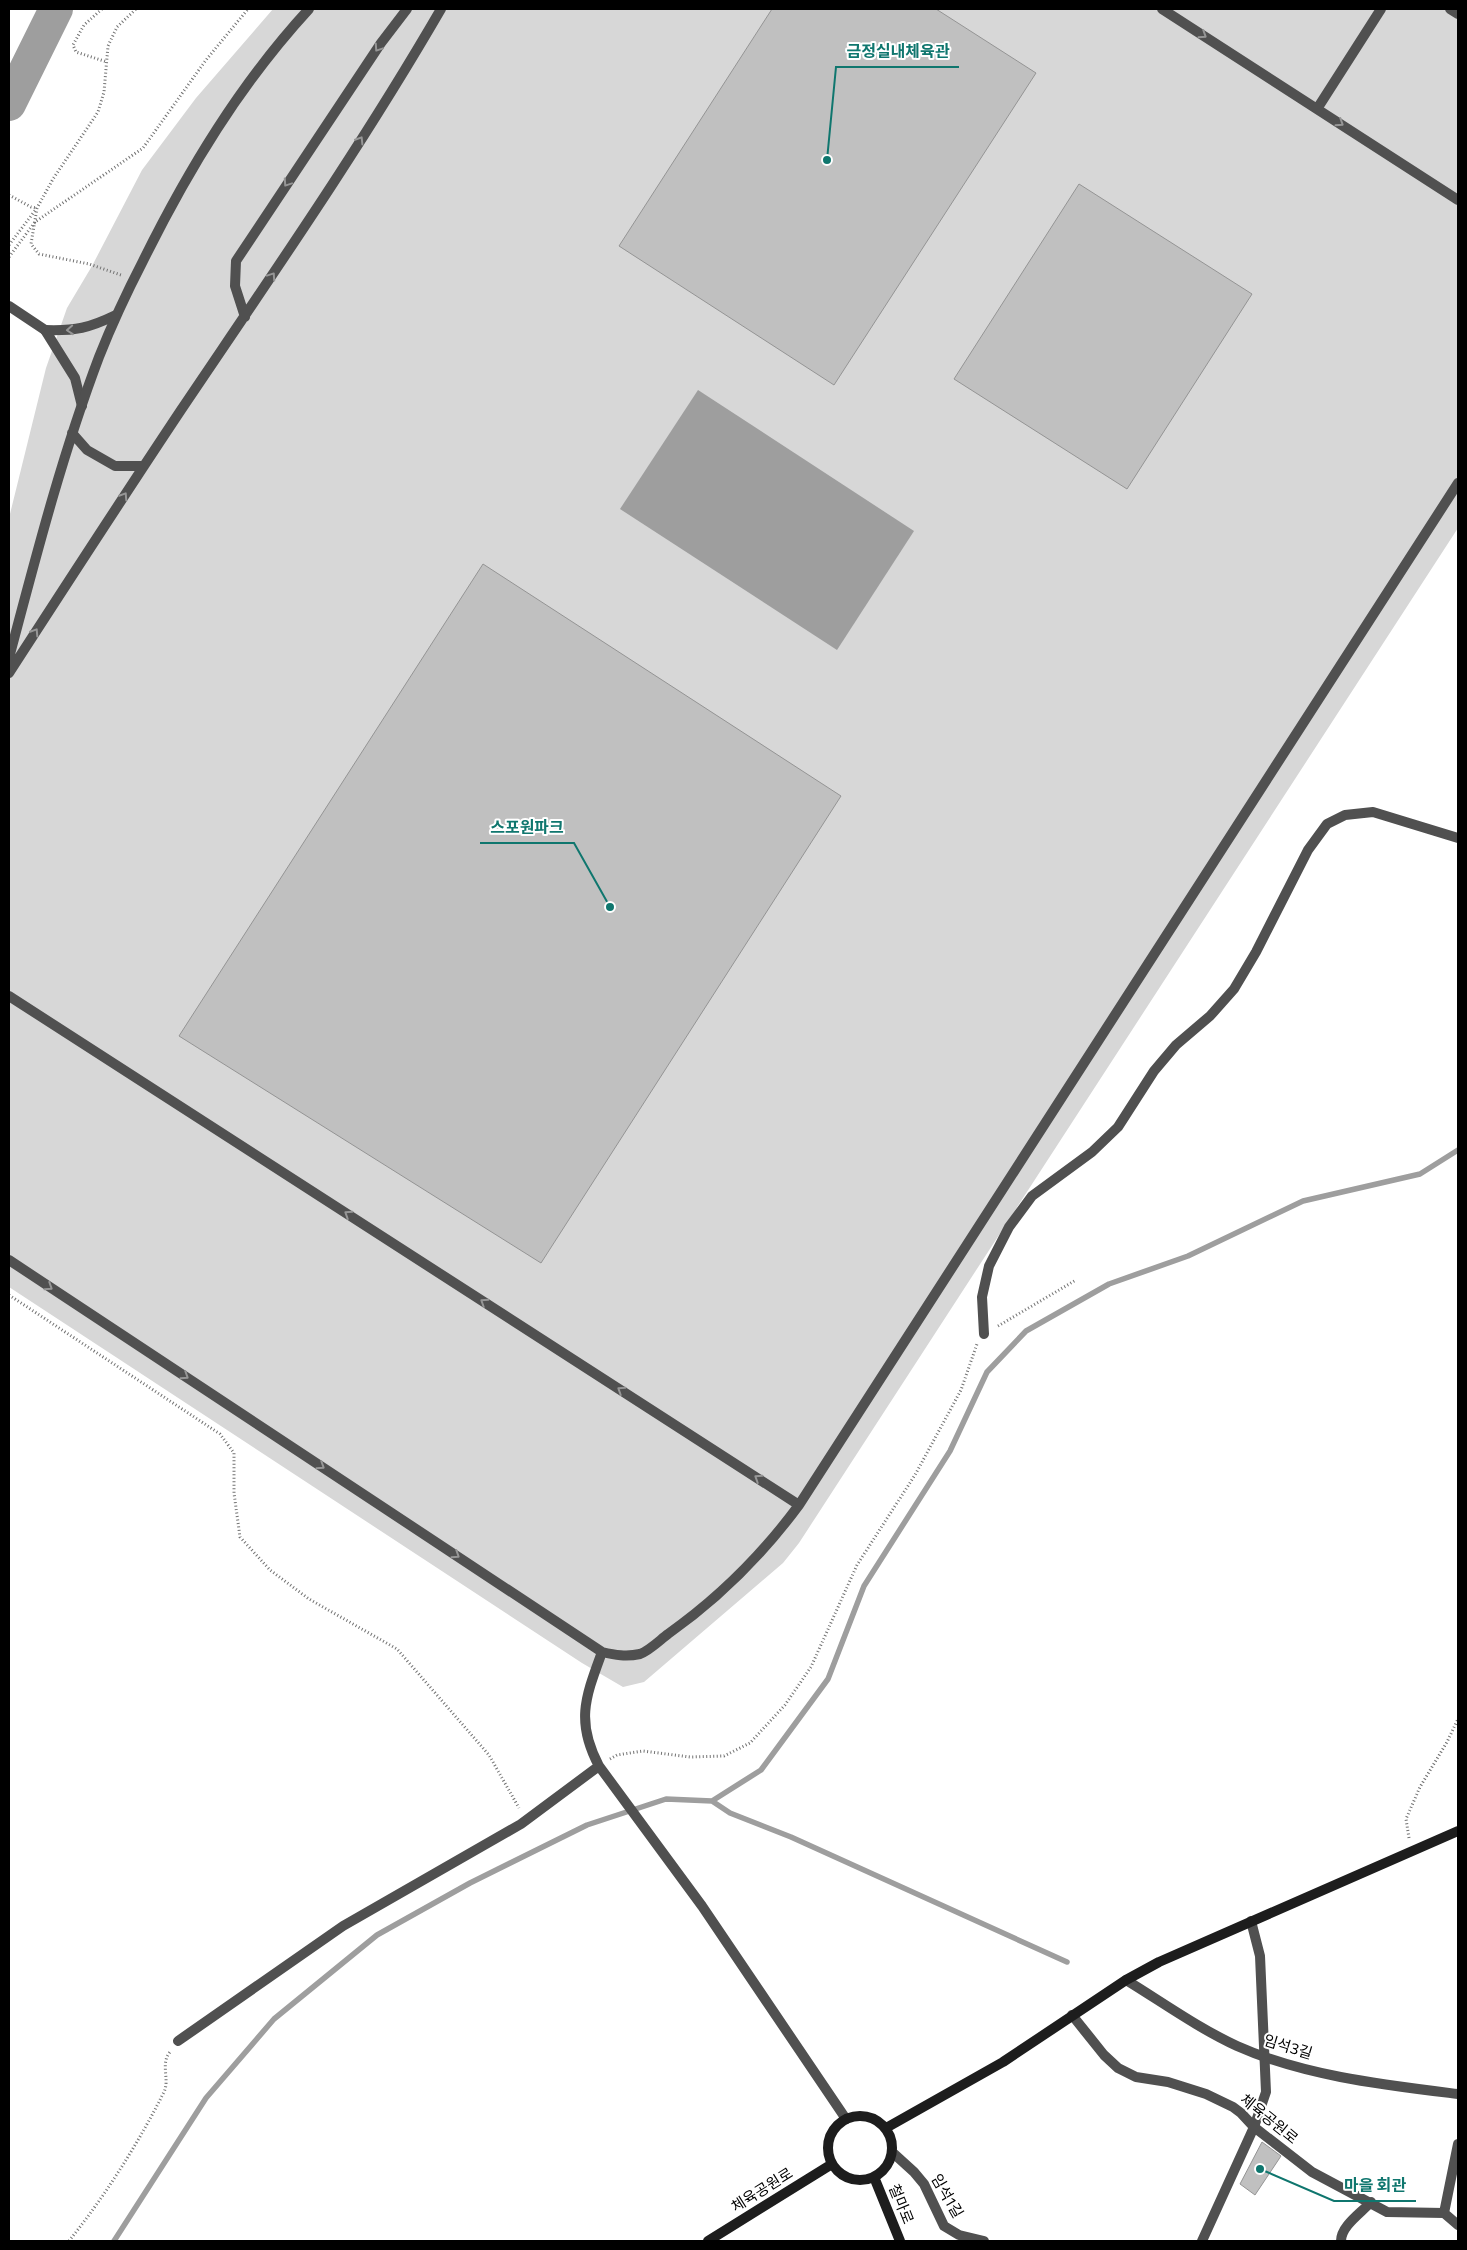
<svg xmlns="http://www.w3.org/2000/svg" width="1467" height="2250" viewBox="0 0 1467 2250" font-family="Commissioner,'Noto Sans KR',sans-serif">
  <style>
    .green { fill: #d7d7d7 }
    .water { fill: #9e9e9e }
    .lines { fill: none; stroke-linecap: round; stroke-linejoin: round }
    .stream { stroke: #9e9e9e; stroke-width: 5.5 }
    .river { stroke: #9e9e9e; stroke-width: 34 }
    .building { fill: #c0c0c0; stroke: #949494 }
    .path { stroke: #727272; stroke-width: 3; stroke-dasharray: 1 2.5; stroke-linecap: butt }
    .service { stroke: #505050; stroke-width: 10 }
    .minor { stroke: #505050; stroke-width: 10 }
    .tertiary { stroke: #505050; stroke-width: 10 }
    .secondary { stroke: #1d1d1d; stroke-width: 10 }
    .oneway { stroke: #969696 }
    .labels { text-anchor: middle; stroke-width: 4; stroke-linejoin: round; paint-order: stroke }
    .street-label { font-size: 15px; fill: #000; stroke: #fff }
    .leader { fill: none; stroke: #0f766e; stroke-width: 2 }
    .callout-dot { fill: #0f766e; stroke: #fff; stroke-width: 2 }
    .callout-label { font-size: 16px; text-anchor: middle; font-weight: bold; fill: #0f766e; stroke: #fff; stroke-width: 4; stroke-linejoin: round; paint-order: stroke }
  </style>
  <rect width="100%" height="100%" fill="#fff"/>
  <path class="green" d="M273,9H1458V528L799,1543L783,1563L644,1682L623,1687L582,1663L9,1287V518L46,368L67,308L92,266L142,170L196,98Z"/>
  <path class="water" d="M698,390L914,531L837,650L620,509Z"/>
  <g class="lines">
    <path class="stream" d="M712,1801L730,1813L791,1837L1067,1962
      M114,2241L206,2098L274,2019L377,1935L470,1883L587,1825L666,1799L712,1801L761,1770L828,1679L864,1586L950,1451L987,1372L1026,1331L1109,1284L1188,1256L1303,1201L1420,1174L1458,1150"/>
    <path class="river" d="M9,104L56,9"/>
  </g>
  <path class="building" d="M772,9H936L1036,73L834,385L619,246Z
    M1079,184L1252,294L1127,489L954,379Z
    M483,564L841,796L541,1263L179,1036Z
    M1262,2142L1281,2156L1255,2195L1240,2184Z"/>
  <g class="lines">
    <path class="path" d="M102,9L84,25L73,45L76,52L107,62
      M9,195L31,207L37,208
      M37,208L31,244L39,254L89,264L121,275
      M9,245L37,208L53,179L98,112L104,92L108,46L117,27L136,9
      M9,257L35,222L143,148L206,60L248,9
      M9,1295L220,1434L234,1453V1493L240,1537L270,1570L309,1599L397,1649L489,1755L519,1808
      M998,1326L1076,1280
      M610,1759L617,1755L643,1751L690,1757L724,1756L750,1743L785,1705L811,1667L857,1565L915,1475L961,1390L977,1344
      M1409,1838L1406,1819L1420,1787L1447,1742L1458,1719
      M69,2241C105,2196 138,2144 164,2092C170,2079 160,2064 170,2052"/>
    <path class="service" d="M1072,2015L1104,2055L1118,2068L1136,2077L1168,2082L1206,2094L1233,2107L1241,2113L1254,2127L1312,2172L1387,2212L1444,2213L1458,2225
      M892,2152L914,2172L924,2184L944,2226L959,2235L984,2241
      M1444,2213L1458,2144
      M1202,2241L1254,2127L1266,2092L1260,1956L1251,1921
      M1341,2241C1341,2226 1361,2213 1371,2202"/>
    <path class="minor" d="M1162,9L1458,200
      M1450,9L1458,14
      M1317,109L1381,9
      M82,406L75,378L45,330C76,331 89,328 116,315
      M9,996L799,1505
      M9,1260L602,1652C615,1655 626,1657 640,1654C649,1651 660,1640 668,1634C719,1598 762,1555 799,1505L1458,483
      M984,1334L982,1297L989,1266L1009,1227L1032,1196L1092,1152L1118,1127L1154,1071L1176,1045L1210,1016L1234,989L1256,952L1308,850L1327,824L1345,815L1373,812L1458,838
      M602,1652C586,1696 575,1721 599,1766L702,1906L846,2119
      M1126,1980C1162,2002 1198,2028 1237,2046C1304,2076 1385,2085 1458,2094
      M178,2041L343,1926L521,1824L599,1766"/>
    <path class="tertiary" d="M9,306L45,330
      M245,317L235,286L236,261L381,43L407,9
      M72,433L87,450L115,466H144
      M9,658C36,556 62,455 99,357C112,324 127,292 143,261C188,170 240,84 309,9
      M9,673C66,585 123,497 181,410C270,278 361,147 441,9"/>
    <path class="secondary" d="M828 2148a32 32 0 1 1 64 0a32 32 0 1 1-64 0Z
      M886,2128L1003,2062L1126,1980L1159,1962L1458,1831
      M874,2177L900,2241
      M708,2241L832,2164"/>
  </g>
  <defs><path id="oneway-chevron" d="M-2-3.5L2.5 0L-2 3.5" fill="none" stroke-width="1.6" stroke-linecap="round" stroke-linejoin="round" transform="scale(1.25)"/></defs>
  <g class="oneway">
    <use href="#oneway-chevron" transform="translate(1203 35) rotate(33)"/>
    <use href="#oneway-chevron" transform="translate(378 48) rotate(124)"/>
    <use href="#oneway-chevron" transform="translate(1340 123) rotate(33)"/>
    <use href="#oneway-chevron" transform="translate(360 140) rotate(-58)"/>
    <use href="#oneway-chevron" transform="translate(287 183) rotate(124)"/>
    <use href="#oneway-chevron" transform="translate(272 276) rotate(-56)"/>
    <use href="#oneway-chevron" transform="translate(70 330) rotate(176)"/>
    <use href="#oneway-chevron" transform="translate(124 496) rotate(-57)"/>
    <use href="#oneway-chevron" transform="translate(35 632) rotate(-57)"/>
    <use href="#oneway-chevron" transform="translate(348 1214) rotate(-147)"/>
    <use href="#oneway-chevron" transform="translate(49 1287) rotate(33)"/>
    <use href="#oneway-chevron" transform="translate(484 1302) rotate(-147)"/>
    <use href="#oneway-chevron" transform="translate(185 1376) rotate(33)"/>
    <use href="#oneway-chevron" transform="translate(621 1390) rotate(-147)"/>
    <use href="#oneway-chevron" transform="translate(321 1466) rotate(33)"/>
    <use href="#oneway-chevron" transform="translate(758 1478) rotate(-147)"/>
    <use href="#oneway-chevron" transform="translate(456 1555) rotate(33)"/>
  </g>
  <g class="labels">
    <g class="street-label">
      <text transform="translate(1288 2047) rotate(17)" y="5">임석3길</text>
      <text transform="translate(1269 2119) rotate(39)" y="5">체육공원로</text>
      <text transform="translate(762 2190) rotate(-32)" y="5">체육공원로</text>
      <text transform="translate(947 2196) rotate(60)" y="5">임석1길</text>
      <text transform="translate(901 2204) rotate(68)" y="5">철마로</text>
    </g>
  </g>
  <path class="leader" d="M827 160L836 67H959M610 907L574 843H480M1260 2169L1334 2201H1416"/>
  <g class="callout-dot">
    <circle cx="827" cy="160" r="5"/>
    <circle cx="610" cy="907" r="5"/>
    <circle cx="1260" cy="2169" r="5"/>
  </g>
  <g class="callout-label">
    <text x="898" y="57">금정실내체육관</text>
    <text x="527" y="833">스포원파크</text>
    <text x="1375" y="2191">마을 회관</text>
  </g>
  <rect width="1467" height="2250" fill="none" stroke="#000000" stroke-width="20"/>
</svg>
